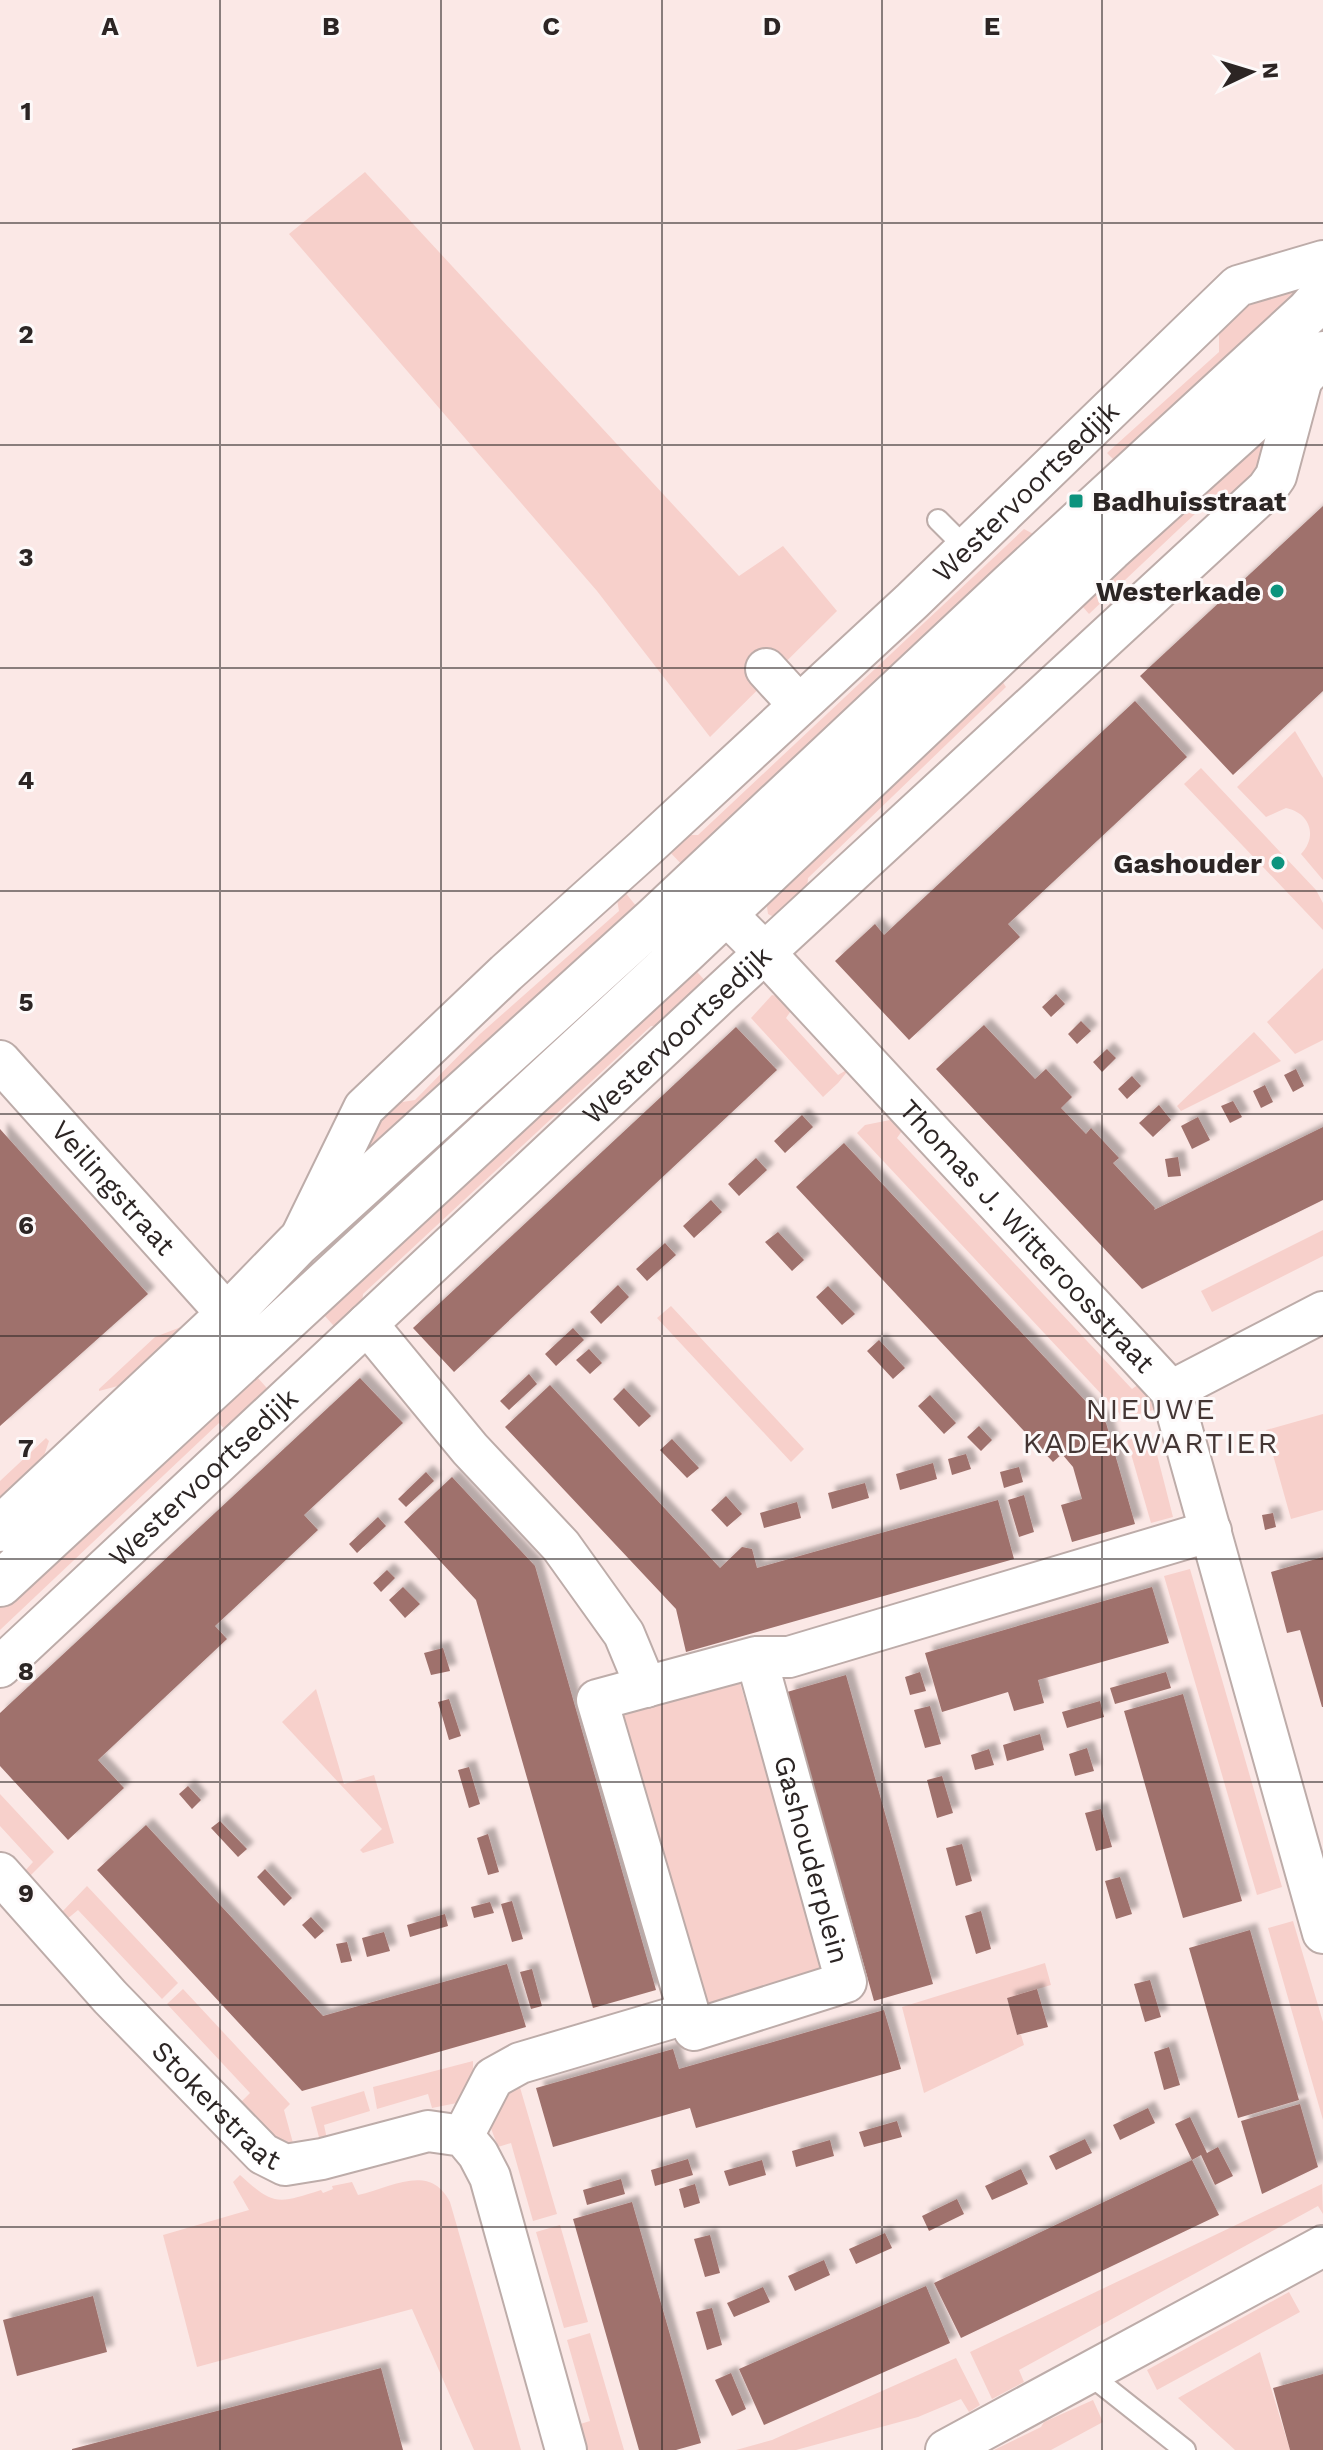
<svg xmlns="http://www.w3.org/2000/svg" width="1323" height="2450" viewBox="0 0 1323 2450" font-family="'Work Sans',sans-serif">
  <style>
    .green { fill: #f7d0cb }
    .building { fill: #9f716c; filter: url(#shadow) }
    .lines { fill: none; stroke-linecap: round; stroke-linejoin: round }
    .lane-casing { stroke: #bdaca9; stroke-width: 24 }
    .street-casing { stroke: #bdaca9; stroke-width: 44 }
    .secondary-casing { stroke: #bdaca9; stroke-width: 48 }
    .lane { stroke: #fff; stroke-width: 20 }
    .street { stroke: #fff; stroke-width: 40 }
    .secondary { stroke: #fff; stroke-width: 44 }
    .grid { fill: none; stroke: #2c2524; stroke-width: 2; stroke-opacity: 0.55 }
    .poi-dot { fill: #0d937d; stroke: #fdf9f9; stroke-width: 3 }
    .labels { text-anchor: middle; stroke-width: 6; stroke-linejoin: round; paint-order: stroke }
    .street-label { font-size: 28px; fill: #2c2524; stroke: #fdf9f9 }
    .poi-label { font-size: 28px; font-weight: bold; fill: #2c2524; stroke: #fdf9f9; text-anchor: end }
    .neighbourhood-label { font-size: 30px; letter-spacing: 2px; fill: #443634; stroke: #fdf9f9 }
    .grid-label { font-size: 26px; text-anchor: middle; font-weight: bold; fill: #2c2524; stroke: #fdf9f9; stroke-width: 6; stroke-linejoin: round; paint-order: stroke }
  </style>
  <defs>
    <filter id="shadow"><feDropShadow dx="7" dy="-7" stdDeviation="2" flood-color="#0004"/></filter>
  </defs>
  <rect width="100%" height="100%" fill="#fbe8e6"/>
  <path class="green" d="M365,172L739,576L783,546L837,611L710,737L597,591L289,234Z
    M1321,275L1120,466L1107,453L1219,352V329L1252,296Z
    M1275,415L1262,468L1235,497L1214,496L1089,614L1076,599Z
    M1024,529L1037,536L688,871L665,847L677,835H698Z
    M998,675L1006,687L808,878L806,899L780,920L768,914L767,907L769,894Z
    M1295,731L1323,778V880L1301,854C1318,836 1310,813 1286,808L1266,817L1237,787Z
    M1201,768L1316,890L1323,903V930L1184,784Z
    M624,891L641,912L352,1175L369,1134L390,1104L415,1100L480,1034L619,911L616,894Z
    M687,961L711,987L670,1027L651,1026L363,1294L361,1314L340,1333L317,1307Z
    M1323,968V1040L1295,1054L1267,1022Z
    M772,995L781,997L793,1008L786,1018L838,1075L850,1068L838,1083L823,1097L751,1018Z
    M1254,1032L1281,1061L1181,1111L1177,1106Z
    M895,1119L904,1128L897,1138L1132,1389L1142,1382L1151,1393L1157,1409L1121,1419L1119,1413L857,1133L865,1125Z
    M1323,1230V1256L1212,1312L1201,1291Z
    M671,1306L804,1449L791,1462L657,1318Z
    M181,1327L182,1329L144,1379L99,1391V1389L155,1337Z
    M250,1369L273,1395L230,1435L219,1423L0,1630V1602Z
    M1323,1414V1510L1291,1519L1266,1430Z
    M1152,1435L1173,1517L1151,1523L1127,1440Z
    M46,1438L49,1441L36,1479L0,1513V1481Z
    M1190,1569L1282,1887L1257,1895L1164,1576Z
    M738,1676L823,1970L701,2005L615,1712Z
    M316,1689L344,1784L374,1775L394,1843L363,1853L360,1850L382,1829L282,1722Z
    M0,1794L54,1852L28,1878L23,1873L33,1862L0,1826Z
    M87,1886L178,1983L162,1999L78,1910L66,1920L60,1914Z
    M1293,1921L1323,2022V2120L1268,1928Z
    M1045,1963L1051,1985L1007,1998L1017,2035H1021L1024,2045L924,2093L902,2007Z
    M183,1989L290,2104L284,2110L293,2143C269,2139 255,2121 239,2104L250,2093L167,2004Z
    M473,2061V2079L457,2103L432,2108L428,2094L377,2109L373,2087Z
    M519,2084L557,2214L533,2221L511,2143L498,2147L489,2123L500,2095Z
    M364,2091L370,2111L324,2125L327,2139L320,2141L311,2107Z
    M240,2175C274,2206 277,2204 321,2190L323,2193L333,2189L332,2186L352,2182L358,2195C391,2188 430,2162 450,2202L521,2450H474L412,2309L197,2367L163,2235L249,2210L233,2182Z
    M1322,2184L1323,2214L1318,2206L1019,2370L1024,2382L992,2399L970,2352Z
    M560,2225L588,2322L564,2328L536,2232Z
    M1289,2292L1300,2312L1157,2390L1147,2370Z
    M590,2333L624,2450H584L577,2425L590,2421L567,2340Z
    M1260,2352L1290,2450H1235L1178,2398Z
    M956,2358L980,2405L969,2412L961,2399L918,2417L796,2450H736L772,2440Z
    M1093,2400L1103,2422L1051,2450H994L1041,2427L1044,2422Z"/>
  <path class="building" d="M1323,506V691L1233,775L1140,676Z
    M1135,701L1187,757L1008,924L1020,937L909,1040L835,961L875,924L884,935Z
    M1056,994L1065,1004L1051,1017L1042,1007Z
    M1081,1021L1091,1031L1077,1044L1068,1034Z
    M984,1025L1035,1079L1046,1069L1072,1097L1061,1108L1086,1134L1091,1128L1119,1158L1113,1163L1155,1208L1154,1210L1323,1127V1200L1142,1289L936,1069Z
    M736,1027L777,1070L454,1372L413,1328Z
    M1107,1049L1116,1058L1102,1072L1093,1062Z
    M1296,1069L1304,1086L1293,1092L1284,1075Z
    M1132,1076L1141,1086L1127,1099L1118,1089Z
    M1265,1085L1273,1102L1261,1108L1253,1091Z
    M1233,1101L1242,1117L1230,1123L1221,1106Z
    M1159,1105L1171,1120L1153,1137L1139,1123Z
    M802,1115L813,1127L785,1153L774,1141Z
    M1198,1117L1210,1140L1192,1149L1181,1126Z
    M0,1129L148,1294L0,1426Z
    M844,1143L1106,1423L1135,1524L1072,1542L1061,1505L1082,1499L1073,1467L1062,1454L1053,1462L796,1187Z
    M1178,1157L1181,1176L1168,1177L1165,1159Z
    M756,1158L767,1170L739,1196L728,1184Z
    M711,1200L722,1212L694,1238L683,1226Z
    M778,1232L804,1260L792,1271L765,1242Z
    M665,1243L676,1255L647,1281L636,1269Z
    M618,1285L629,1297L601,1324L590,1312Z
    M828,1286L855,1314L842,1325L816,1297Z
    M573,1328L584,1340L556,1366L545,1354Z
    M879,1340L905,1368L893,1379L867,1351Z
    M589,1349L602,1363L590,1374L576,1360Z
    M529,1374L537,1384L509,1410L500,1401Z
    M360,1378L403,1423L304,1515L318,1530L215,1626L227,1639L98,1760L124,1788L68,1840L0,1766V1713Z
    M550,1385L720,1568L742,1547L752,1549L757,1568L998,1500L1014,1559L686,1652L676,1609L505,1427Z
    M624,1388L651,1416L639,1427L613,1399Z
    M930,1395L956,1423L944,1434L918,1406Z
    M979,1426L992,1440L981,1451L967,1437Z
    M672,1439L699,1468L687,1478L660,1450Z
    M966,1454L971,1469L952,1475L948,1459Z
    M933,1463L937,1479L900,1490L896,1474Z
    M1019,1467L1023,1482L1004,1488L1000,1472Z
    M426,1472L434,1481L406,1507L398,1499Z
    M452,1477L535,1566L656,1990L593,2008L476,1600L404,1522Z
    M865,1483L869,1498L832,1509L828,1493Z
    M1024,1495L1034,1532L1019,1537L1008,1500Z
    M726,1496L742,1514L727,1527L711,1510Z
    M797,1502L801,1518L764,1528L760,1513Z
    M1273,1513L1276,1527L1265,1530L1262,1515Z
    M378,1517L386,1526L357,1553L349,1544Z
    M1323,1557V1707H1322L1300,1630L1287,1633L1271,1572Z
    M387,1570L395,1578L381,1592L373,1583Z
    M403,1587L420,1604L405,1618L389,1600Z
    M1152,1587L1169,1643L1038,1680L1044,1703L1014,1711L1008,1692L942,1712L925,1653Z
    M443,1648L450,1671L431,1675L424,1653Z
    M920,1672L926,1691L910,1695L905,1677Z
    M1166,1672L1171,1688L1115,1704L1110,1688Z
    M846,1675L933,1984L874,2001L787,1692Z
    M1183,1694L1242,1901L1183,1918L1124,1711Z
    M449,1699L461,1736L449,1740L438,1702Z
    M1100,1701L1104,1717L1067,1728L1062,1712Z
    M930,1706L941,1744L925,1748L914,1710Z
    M1040,1734L1044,1750L1007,1761L1003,1745Z
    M1087,1748L1094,1771L1075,1776L1069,1754Z
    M989,1749L994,1765L975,1770L971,1755Z
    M469,1767L480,1804L469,1808L458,1770Z
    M942,1776L953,1813L937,1818L927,1780Z
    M188,1786L201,1800L192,1809L179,1794Z
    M1101,1809L1112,1847L1096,1851L1085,1813Z
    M220,1821L247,1849L238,1857L211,1828Z
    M146,1825L323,2016L507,1964L526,2027L302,2091L97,1870Z
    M488,1834L499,1872L488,1875L477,1838Z
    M962,1844L972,1881L956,1886L946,1848Z
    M265,1869L292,1898L284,1906L257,1877Z
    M1120,1877L1132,1914L1116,1919L1105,1881Z
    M512,1901L523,1939L512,1942L501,1904Z
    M490,1902L494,1913L474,1918L471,1907Z
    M981,1911L991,1949L976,1954L965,1916Z
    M445,1914L448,1926L410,1937L407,1925Z
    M311,1917L324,1931L315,1939L302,1925Z
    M1250,1930L1299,2100L1238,2118L1189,1948Z
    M384,1932L390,1951L367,1957L362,1938Z
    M347,1942L352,1961L341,1963L336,1944Z
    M532,1969L542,2006L531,2009L520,1972Z
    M1150,1980L1161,2017L1145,2022L1134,1984Z
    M1037,1989L1048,2027L1017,2035L1007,1998Z
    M884,2010L901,2069L696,2128L690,2108L553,2147L536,2088L673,2049L679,2069Z
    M1169,2047L1180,2085L1164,2090L1154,2052Z
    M1300,2104L1318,2167L1262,2194L1241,2121Z
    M1148,2108L1155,2123L1120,2140L1113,2125Z
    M1190,2117L1207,2153L1218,2147L1233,2176L1215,2185L1201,2155L1192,2160L1175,2124Z
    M897,2121L902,2137L864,2147L859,2132Z
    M1085,2139L1092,2153L1056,2170L1049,2156Z
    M830,2140L834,2156L796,2167L792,2151Z
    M688,2159L693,2175L655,2186L651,2170Z
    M762,2160L766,2175L729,2186L724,2171Z
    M1192,2160L1219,2215L961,2338L934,2283Z
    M1021,2169L1028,2184L992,2200L985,2186Z
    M621,2179L625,2194L587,2205L583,2190Z
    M695,2184L700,2203L684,2208L679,2189Z
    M957,2199L964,2214L929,2231L922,2216Z
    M632,2202L701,2443L676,2450H639L573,2219Z
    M885,2233L892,2248L856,2264L849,2249Z
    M710,2235L720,2273L705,2277L694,2239Z
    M824,2260L830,2275L795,2291L788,2276Z
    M926,2286L950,2343L764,2425L739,2369Z
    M763,2287L770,2302L734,2317L727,2303Z
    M93,2296L107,2352L17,2376L3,2320Z
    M712,2308L722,2345L707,2350L696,2312Z
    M381,2368L403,2450H72V2449Z
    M731,2373L746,2409L732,2416L715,2380Z
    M1323,2374V2450H1290L1273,2388Z"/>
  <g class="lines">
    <defs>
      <path id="lane" d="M938,520L966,548
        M1089,2374L1185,2450"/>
      <g id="street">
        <path d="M766,669L799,705"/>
        <path id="s1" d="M699,895L725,913L766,954L1171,1391L1323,1933"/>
        <path id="s2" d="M0,1061L228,1315"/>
        <path id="s3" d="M301,1237L364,1108L506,973L644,849L912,601L1238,286L1323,261"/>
        <path d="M367,1324L470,1449L561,1546L624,1634L646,1687"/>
        <path d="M1171,1391L1323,1312"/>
        <path id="s4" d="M756,1657L846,1982L694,2030L597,1700L756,1657H789L1211,1531"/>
        <path id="s5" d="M0,1667L722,992L1267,489L1276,476L1303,375"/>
        <path id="s6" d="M0,1873L110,1997L263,2154L285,2165L322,2159L428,2131L463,2136L478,2154L490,2177L566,2450"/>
        <path d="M463,2136L493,2078L520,2063L689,2013"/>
        <path d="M946,2450L1323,2246"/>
      </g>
      <path id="secondary" d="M0,1529L228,1315L297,1244L655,919L1010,586L1308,312L1323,295
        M0,1584L685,951L1110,549L1303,375L1323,354"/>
    </defs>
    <use href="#lane" class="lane-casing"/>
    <use href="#street" class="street-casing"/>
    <use href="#secondary" class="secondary-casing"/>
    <use href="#lane" class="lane"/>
    <use href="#street" class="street"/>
    <use href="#secondary" class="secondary"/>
  </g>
  <path class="grid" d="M220,0V2450M441,0V2450M662,0V2450M882,0V2450M1102,0V2450M0,223H1323M0,445H1323M0,668H1323M0,891H1323M0,1114H1323M0,1336H1323M0,1559H1323M0,1782H1323M0,2005H1323M0,2227H1323"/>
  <g class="poi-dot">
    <rect x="1068" y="493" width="16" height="16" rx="4"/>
    <circle cx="1277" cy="591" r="8"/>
    <circle cx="1278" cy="863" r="8"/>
  </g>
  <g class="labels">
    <g class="street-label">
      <text dy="10" stroke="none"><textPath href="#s3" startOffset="1048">Westervoortsedijk</textPath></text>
      <text dy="10" stroke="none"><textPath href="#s5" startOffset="926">Westervoortsedijk</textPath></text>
      <text dy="10" stroke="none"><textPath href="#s2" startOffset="170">Veilingstraat</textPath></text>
      <text dy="10" stroke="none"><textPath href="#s1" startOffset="474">Thomas J. Witteroosstraat</textPath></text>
      <text dy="10" stroke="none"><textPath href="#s5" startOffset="278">Westervoortsedijk</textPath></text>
      <text dy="10" stroke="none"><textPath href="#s4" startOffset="210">Gashouderplein</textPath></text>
      <text dy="10" stroke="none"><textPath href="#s6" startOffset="318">Stokerstraat</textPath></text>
    </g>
    <g class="poi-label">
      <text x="1092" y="511" text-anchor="start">Badhuisstraat</text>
      <text x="1261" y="601">Westerkade</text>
      <text x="1262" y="873">Gashouder</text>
    </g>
    <g class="neighbourhood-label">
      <text x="1151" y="1419">NIEUWE<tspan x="1151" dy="34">KADEKWARTIER</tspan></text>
    </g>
  </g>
  <g class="grid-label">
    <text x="110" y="35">A</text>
    <text x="331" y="35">B</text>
    <text x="551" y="35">C</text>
    <text x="772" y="35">D</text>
    <text x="992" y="35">E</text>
    <text x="26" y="120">1</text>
    <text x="26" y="343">2</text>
    <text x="26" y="566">3</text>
    <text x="26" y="789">4</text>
    <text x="26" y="1011">5</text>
    <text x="26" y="1234">6</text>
    <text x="26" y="1457">7</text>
    <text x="26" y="1680">8</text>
    <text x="26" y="1902">9</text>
  </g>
  <g transform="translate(1251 72) rotate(86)" stroke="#fdf9f9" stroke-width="6" paint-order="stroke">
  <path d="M0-6L14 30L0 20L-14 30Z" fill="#2c2524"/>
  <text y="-12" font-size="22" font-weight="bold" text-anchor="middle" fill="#2c2524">N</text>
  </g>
</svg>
